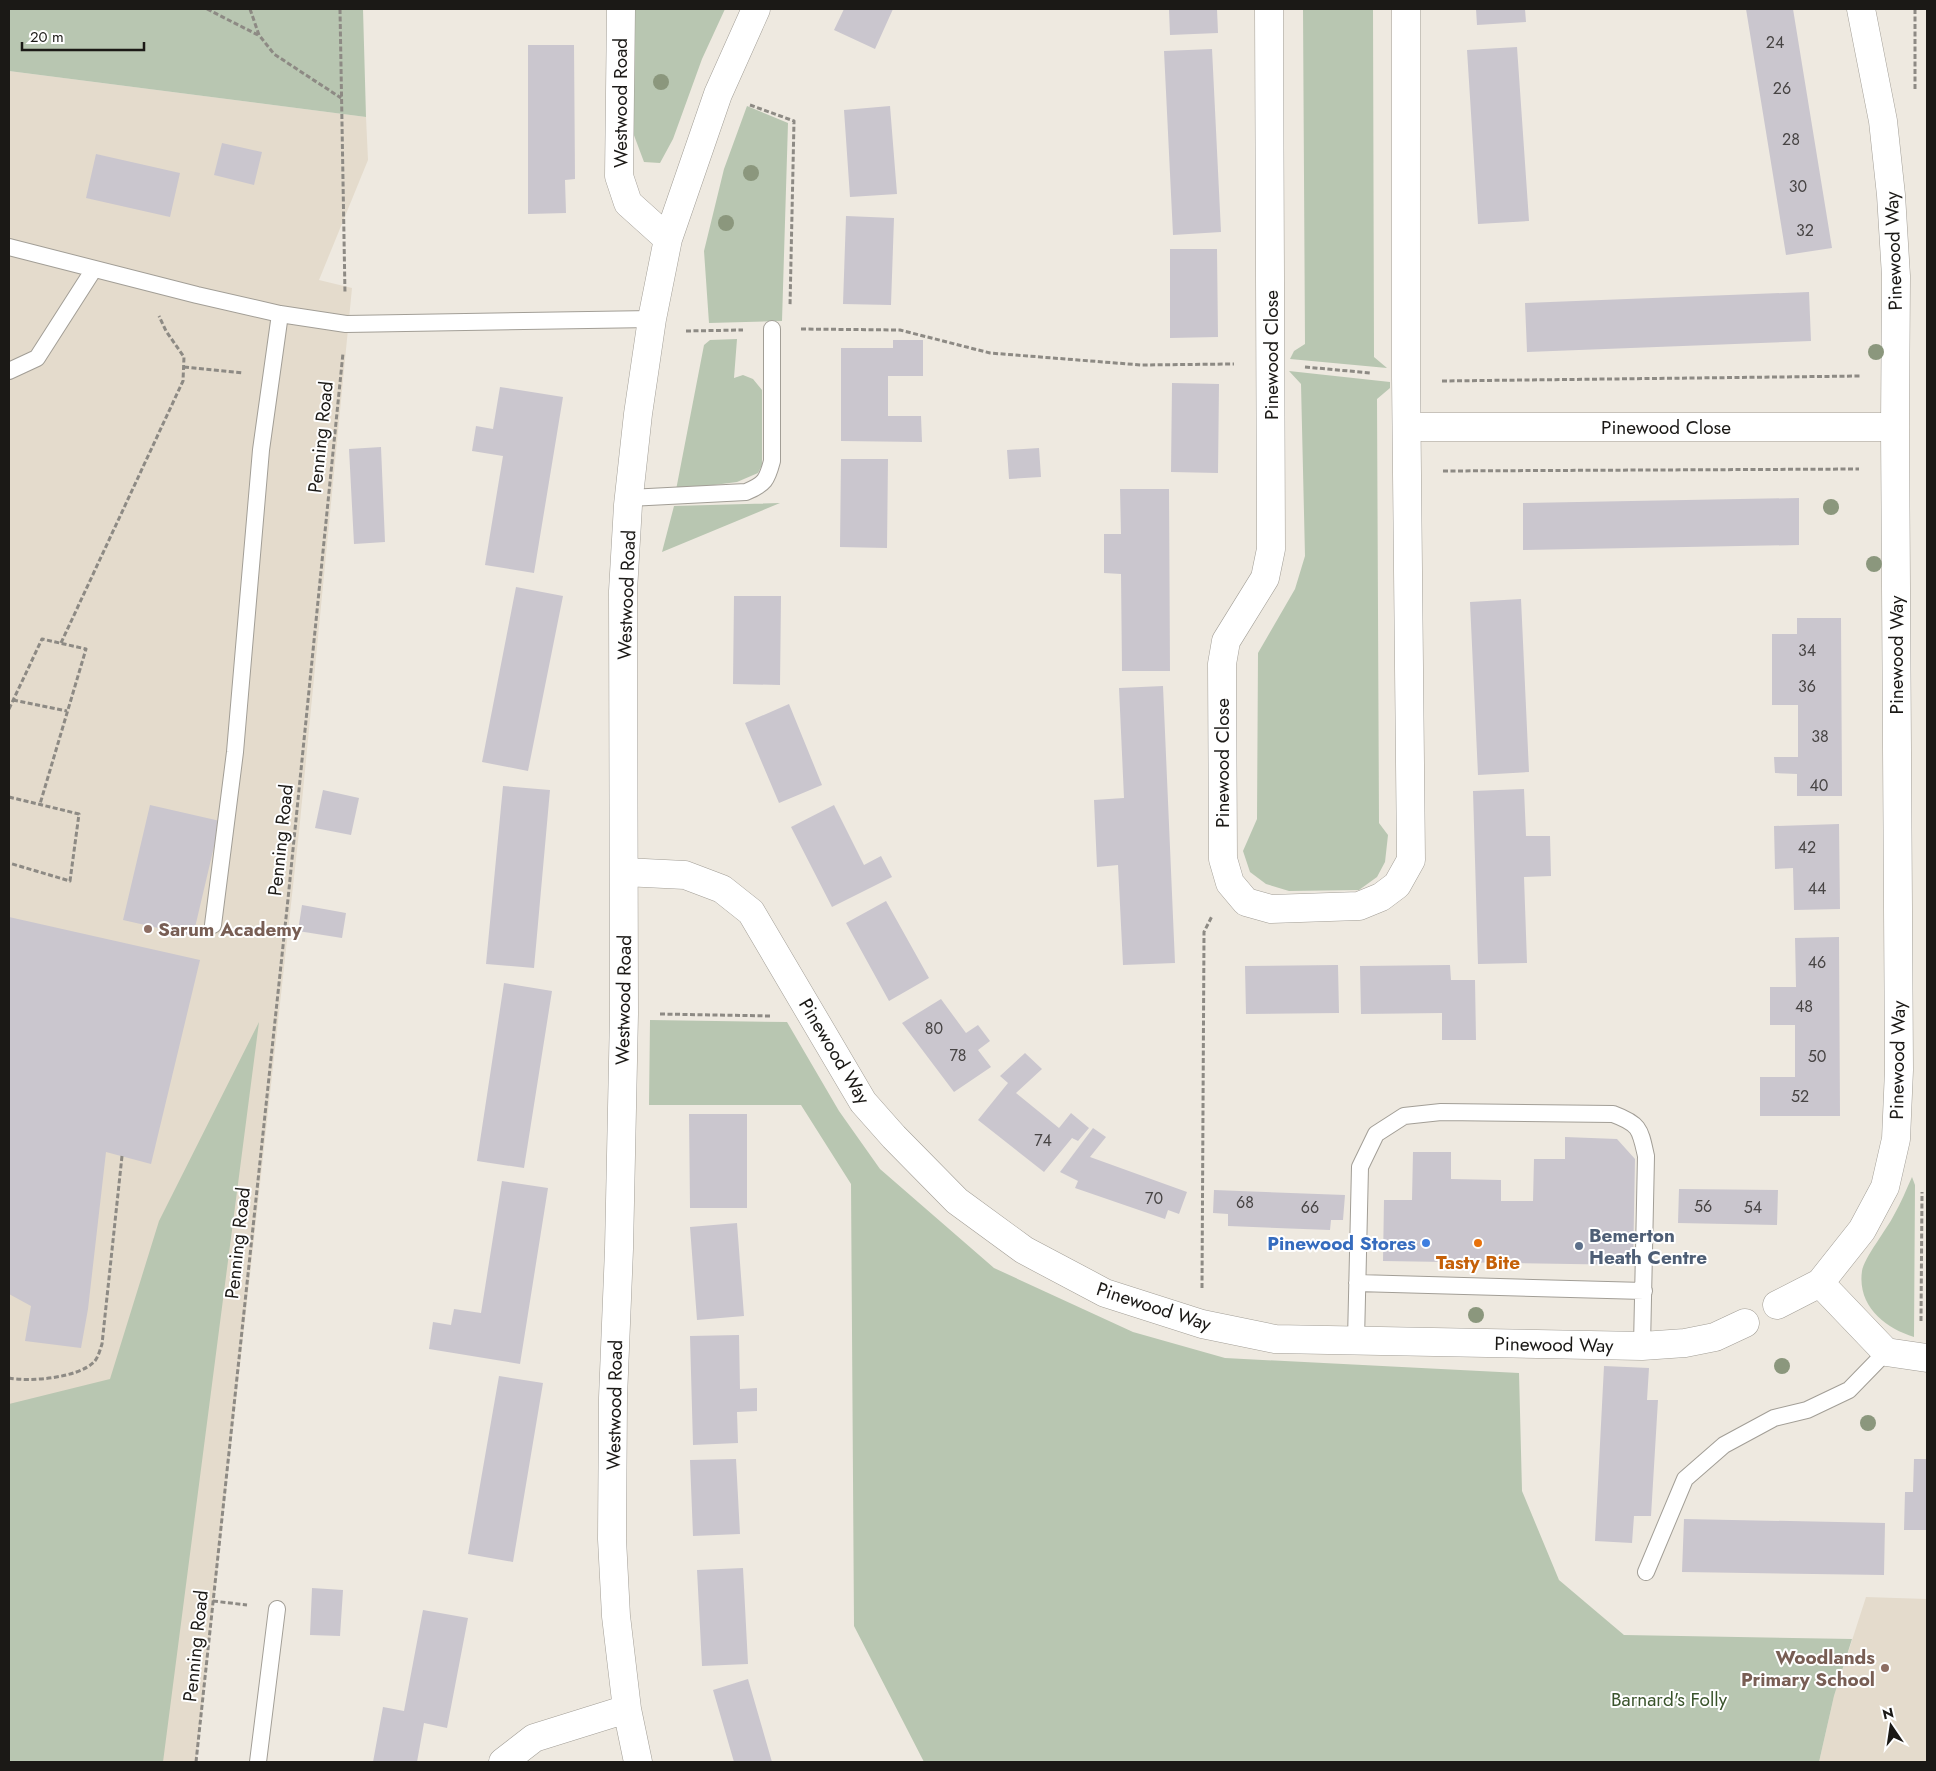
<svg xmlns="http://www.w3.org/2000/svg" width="1936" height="1771" viewBox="0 0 1936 1771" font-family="Jost,sans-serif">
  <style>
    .built { fill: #e4dbcc }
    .green { fill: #b8c6b1 }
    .building { fill: #cac6ce }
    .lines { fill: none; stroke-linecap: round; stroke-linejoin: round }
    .service-casing { stroke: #a29e96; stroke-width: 18 }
    .minor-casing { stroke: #a29e96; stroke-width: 29 }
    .path { stroke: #8d8a84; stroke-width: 3; stroke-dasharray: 5 2.5; stroke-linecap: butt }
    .service { stroke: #fff; stroke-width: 16 }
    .minor { stroke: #fff; stroke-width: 28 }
    .tree { fill: #8b977d }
    .education-dot { fill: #8d6e63; stroke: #fff; stroke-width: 2 }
    .shop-dot { fill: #3f7fe0; stroke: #fff; stroke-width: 2 }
    .food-dot { fill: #e8710a; stroke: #fff; stroke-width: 2 }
    .service-dot { fill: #5c6f8a; stroke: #fff; stroke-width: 2 }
    .labels { text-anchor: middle; stroke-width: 4; stroke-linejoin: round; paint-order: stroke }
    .number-label { font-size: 16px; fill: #474444 }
    .street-label { font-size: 19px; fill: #1b1916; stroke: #fff }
    .education-label { font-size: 19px; font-weight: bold; fill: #785e54; stroke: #fff; text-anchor: start }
    .service-label { font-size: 19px; font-weight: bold; fill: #4e5e75; stroke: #fff; text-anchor: start }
    .shop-label { font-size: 19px; font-weight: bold; fill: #366cbe; stroke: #fff; text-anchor: end }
    .food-label { font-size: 19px; font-weight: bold; fill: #c56008; stroke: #fff }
    .park-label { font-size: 19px; fill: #3a542c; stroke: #fff }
  </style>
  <rect width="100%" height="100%" fill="#eee9e0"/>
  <path class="built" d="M9,71L366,117L368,160L319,280L352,288L299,832L196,1762H9Z
    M1866,1597L1927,1599V1762H1819L1834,1696Z"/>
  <path class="green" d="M9,9H363L366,117L9,71Z
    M628,9H725L702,59L673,139L660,163L644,162L632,130Z
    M1303,9H1373L1374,357L1387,368L1290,359L1294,351L1305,344Z
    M747,106L788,123L782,321L709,323L704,251L724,169Z
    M737,339L734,378L743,375L753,379L762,390V465L758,473L737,482L676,490L704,345L710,340Z
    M1289,371L1390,382V388L1377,399L1379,823L1388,835L1385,862L1377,877L1359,890L1289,891L1266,884L1250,872L1243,851L1257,819L1258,653L1295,589L1305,556L1301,384Z
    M780,503L662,552L674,506Z
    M650,1020L787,1022L839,1111L880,1169L994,1268L1133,1332L1225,1358L1519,1373L1522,1491L1559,1580L1624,1635L1852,1639L1834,1696L1819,1762H924L854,1626L851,1184L801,1105H649Z
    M259,1022L163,1762H9V1404L110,1379L159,1221Z
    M1912,1177L1915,1185L1914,1337C1885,1328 1857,1306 1862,1271C1864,1258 1887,1229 1894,1215C1901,1203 1906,1190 1912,1177Z"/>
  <path class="building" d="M844,9H893L875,49L834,30Z
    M1169,9H1217L1218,33L1170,35Z
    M1476,9H1525L1526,22L1477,25Z
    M1746,9H1793L1832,248L1786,255Z
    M528,45H574L575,179L565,180L566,213L528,214Z
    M1517,47L1529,221L1478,224L1467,50Z
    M1212,49L1221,232L1173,235L1164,51Z
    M890,106L897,194L850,197L844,110Z
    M222,143L262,152L254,185L214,175Z
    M96,154L180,173L170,217L86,198Z
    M846,216L894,218L891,305L843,304Z
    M1170,249H1217L1218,337L1170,338Z
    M1809,292L1811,341L1527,352L1525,303Z
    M893,340H923V376H888V416H921L922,442L841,441V348H893Z
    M1172,383L1219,384L1218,473L1171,472Z
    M500,387L563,397L534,573L485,565L503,456L472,451L476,426L493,429Z
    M381,447L385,542L354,544L349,449Z
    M1039,448L1041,477L1009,479L1007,450Z
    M841,459H888L887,548L840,547Z
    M1120,489H1169L1170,671H1122L1121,574L1104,573V534H1121Z
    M1799,498V545L1523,550V503Z
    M516,587L563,596L528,771L482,762Z
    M734,596H781L780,685L733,684Z
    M1521,599L1529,772L1478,775L1470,602Z
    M1797,618H1841L1842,796H1797V774L1775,773L1774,757H1798V705H1772V634H1797Z
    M1163,686L1175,963L1123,965L1118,865L1097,867L1094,800L1124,798L1119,688Z
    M789,704L822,785L779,803L745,723Z
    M503,786L550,790L534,968L486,964Z
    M1524,789L1526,836H1550L1551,876L1524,877L1527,963L1478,964L1473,791Z
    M323,790L359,798L351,835L315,828Z
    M150,805L220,821L193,936L123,920Z
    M834,805L864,865L881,856L892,877L832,907L791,827Z
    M1839,824L1840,909L1794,910L1793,868L1775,869L1774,826Z
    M886,901L929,978L889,1001L846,923Z
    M302,905L346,913L342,938L298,931Z
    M9,917L200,960L151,1164L106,1152L88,1309L81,1348L25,1341L31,1306L9,1294Z
    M1839,937L1840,1116H1760V1077H1795V1025H1770V987H1796L1795,938Z
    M1338,965L1339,1013L1246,1014L1245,966Z
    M1450,965L1451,980H1475L1476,1040H1442V1013L1361,1014L1360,966Z
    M504,983L552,991L524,1168L477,1161Z
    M941,999L966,1033L978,1025L990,1041L978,1050L991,1067L954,1092L902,1023Z
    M1025,1053L1042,1069L1016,1093L1059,1128L1071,1113L1089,1128L1078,1141L1072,1138L1044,1172L978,1120L1008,1083L1000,1076Z
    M689,1114H747V1208H690Z
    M1093,1128L1106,1137L1090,1157L1187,1192L1179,1214L1168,1210L1165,1219L1075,1188L1078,1181L1060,1172Z
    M1565,1137L1617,1139L1635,1159L1633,1265L1383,1261L1384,1200H1412L1413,1152H1451V1179L1501,1180V1201H1533L1534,1159H1565Z
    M502,1181L548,1188L520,1364L429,1349L433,1322L451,1325L454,1309L481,1313Z
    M1679,1189L1778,1190L1777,1225L1678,1223Z
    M1214,1190L1345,1195L1343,1220H1331L1330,1230L1228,1226V1214L1213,1213Z
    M737,1223L744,1316L697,1320L690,1227Z
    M739,1335L740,1389L757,1388V1411L737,1412L738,1443L693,1445L690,1336Z
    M1604,1366L1649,1368L1647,1400H1658L1651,1516H1634L1632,1543L1595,1541Z
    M499,1376L543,1383L513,1562L468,1554Z
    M736,1459L740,1534L693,1536L690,1460Z
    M1914,1459H1927V1530H1904L1905,1492H1913Z
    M1684,1519L1885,1523L1884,1575L1682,1572Z
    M743,1568L748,1664L702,1666L697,1570Z
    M312,1588L343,1590L340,1636L310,1635Z
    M423,1610L468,1618L447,1728L424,1723L417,1762H373L383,1707L404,1711Z
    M748,1679L772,1762H734L713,1690Z"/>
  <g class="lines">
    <defs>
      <path id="service" d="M9,247L197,295L280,314L346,324L652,319
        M9,371L37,358L94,269
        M629,498L746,492C765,484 767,480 772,461V329
        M213,925L235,752L261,450L280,314
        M1357,1283L1644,1291
        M1356,1340L1360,1167L1376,1134L1404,1116L1441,1112L1613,1114C1640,1124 1640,1129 1646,1156L1642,1346
        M1646,1572L1685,1479L1724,1445L1774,1418L1807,1410L1849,1390L1886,1352
        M258,1762L277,1609"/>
      <path id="minor" d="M621,9L619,176L628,203L668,239
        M1269,9L1271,549L1265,578L1226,641L1222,664L1223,859L1230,883L1246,902L1271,909L1359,906L1381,897L1397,885L1411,860L1406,377V9
        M1407,427H1895
        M624,872L685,875L722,889L751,912L863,1102L894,1137L957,1201L1024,1250L1105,1293L1202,1324L1275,1339L1642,1346L1685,1343L1715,1337L1745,1323
        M1820,1283L1886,1352L1927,1358
        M1777,1305L1820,1283L1862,1230L1885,1187L1896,1139L1899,1070L1895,427L1896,276L1891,195L1883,121L1861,9
        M503,1762L534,1738L627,1709
        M638,1762L627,1709L616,1616L612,1539L613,1398L619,1249L624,1014L623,591L628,505L638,414L652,319L668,239L718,94L756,9"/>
    </defs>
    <use href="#service" class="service-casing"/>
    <use href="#minor" class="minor-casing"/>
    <path class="path" d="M207,9L258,35
      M250,9L259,35L274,54L341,98
      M340,9L345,294
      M1915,9V91
      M750,105L794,121L790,306
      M801,329L900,330L990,353L1141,365L1234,364
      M686,331L743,330
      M184,367L243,373
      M1305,367L1371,373
      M1442,381L1861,376
      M1443,471L1859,469
      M61,643L183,381L184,357L166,331L159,316
      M13,700L67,711
      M9,709L42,639L86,649L40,804
      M9,797L79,814L70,881L9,863
      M660,1014L771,1016
      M1202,1288L1204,932L1212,916
      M1921,1321L1922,1192
      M9,1378C30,1382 78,1378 94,1362C98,1358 100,1350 102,1344L122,1156
      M213,1601L247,1605
      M196,1762L288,899L343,353"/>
    <use href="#service" class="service"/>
    <use href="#minor" class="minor"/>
  </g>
  <g class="tree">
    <circle cx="661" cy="82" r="8"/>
    <circle cx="751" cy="173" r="8"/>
    <circle cx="726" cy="223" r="8"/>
    <circle cx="1876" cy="352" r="8"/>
    <circle cx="1831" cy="507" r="8"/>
    <circle cx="1874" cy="564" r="8"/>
    <circle cx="1476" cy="1315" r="8"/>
    <circle cx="1782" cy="1366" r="8"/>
    <circle cx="1868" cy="1423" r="8"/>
  </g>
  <g class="education-dot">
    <circle cx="148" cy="929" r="5"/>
    <circle cx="1885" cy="1668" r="5"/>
  </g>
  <circle class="shop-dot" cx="1426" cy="1243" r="5"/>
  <circle class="food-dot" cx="1478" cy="1243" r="5"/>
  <circle class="service-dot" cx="1579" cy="1246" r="5"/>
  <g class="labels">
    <g class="number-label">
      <text x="1775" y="48">24</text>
      <text x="1782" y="94">26</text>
      <text x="1791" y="145">28</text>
      <text x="1798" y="192">30</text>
      <text x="1805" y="236">32</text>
      <text x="1807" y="656">34</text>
      <text x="1807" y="692">36</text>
      <text x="1820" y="742">38</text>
      <text x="1819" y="791">40</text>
      <text x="1807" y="853">42</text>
      <text x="1817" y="894">44</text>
      <text x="1817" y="968">46</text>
      <text x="1804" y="1012">48</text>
      <text x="934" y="1034">80</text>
      <text x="958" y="1061">78</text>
      <text x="1817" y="1062">50</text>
      <text x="1800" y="1102">52</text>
      <text x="1043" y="1146">74</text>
      <text x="1154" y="1204">70</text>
      <text x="1245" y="1208">68</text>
      <text x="1703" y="1212">56</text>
      <text x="1310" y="1213">66</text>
      <text x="1753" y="1213">54</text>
    </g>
    <g class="street-label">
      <text transform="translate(620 103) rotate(-90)" y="7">Westwood Road</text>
      <text transform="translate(1893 251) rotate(-92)" y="7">Pinewood Way</text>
      <text transform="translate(1271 355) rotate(-90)" y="7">Pinewood Close</text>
      <text x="1666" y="434">Pinewood Close</text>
      <text transform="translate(320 437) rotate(-84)" y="7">Penning Road</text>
      <text transform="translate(626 595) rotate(-88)" y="7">Westwood Road</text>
      <text transform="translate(1896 655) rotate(-90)" y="7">Pinewood Way</text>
      <text transform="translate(1222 763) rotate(-90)" y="7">Pinewood Close</text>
      <text transform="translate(280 840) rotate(-84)" y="7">Penning Road</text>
      <text transform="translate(623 1000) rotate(-89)" y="7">Westwood Road</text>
      <text transform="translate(835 1051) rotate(59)" y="7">Pinewood Way</text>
      <text transform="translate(1897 1060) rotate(-89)" y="7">Pinewood Way</text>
      <text transform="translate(237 1243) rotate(-84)" y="7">Penning Road</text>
      <text transform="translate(1154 1306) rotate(18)" y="7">Pinewood Way</text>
      <text transform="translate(1554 1344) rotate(1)" y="7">Pinewood Way</text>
      <text transform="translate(614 1405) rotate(-89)" y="7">Westwood Road</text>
      <text transform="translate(195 1646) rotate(-84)" y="7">Penning Road</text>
    </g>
    <g class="education-label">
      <text x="158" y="936">Sarum Academy</text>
      <text x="1875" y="1664" text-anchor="end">Woodlands<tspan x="1875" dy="22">Primary School</tspan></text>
    </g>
    <g class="service-label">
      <text x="1589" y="1242">Bemerton<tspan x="1589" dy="22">Heath Centre</tspan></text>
    </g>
    <g class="shop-label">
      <text x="1416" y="1250">Pinewood Stores</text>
    </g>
    <g class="food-label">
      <text x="1478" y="1269">Tasty Bite</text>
    </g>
    <g class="park-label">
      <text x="1669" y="1706">Barnard's Folly</text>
    </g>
  </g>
  <rect width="1936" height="1771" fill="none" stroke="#1b1916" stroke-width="20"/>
  <g transform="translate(1891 1726) rotate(347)" stroke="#ffffff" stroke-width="4" paint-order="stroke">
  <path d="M0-4L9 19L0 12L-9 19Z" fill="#1b1916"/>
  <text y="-8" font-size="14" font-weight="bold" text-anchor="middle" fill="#1b1916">N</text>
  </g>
  <path d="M22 42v8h122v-8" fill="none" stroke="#1b1916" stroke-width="2.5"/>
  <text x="30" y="42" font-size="15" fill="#1b1916" stroke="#ffffff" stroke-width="4" paint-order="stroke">20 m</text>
</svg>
